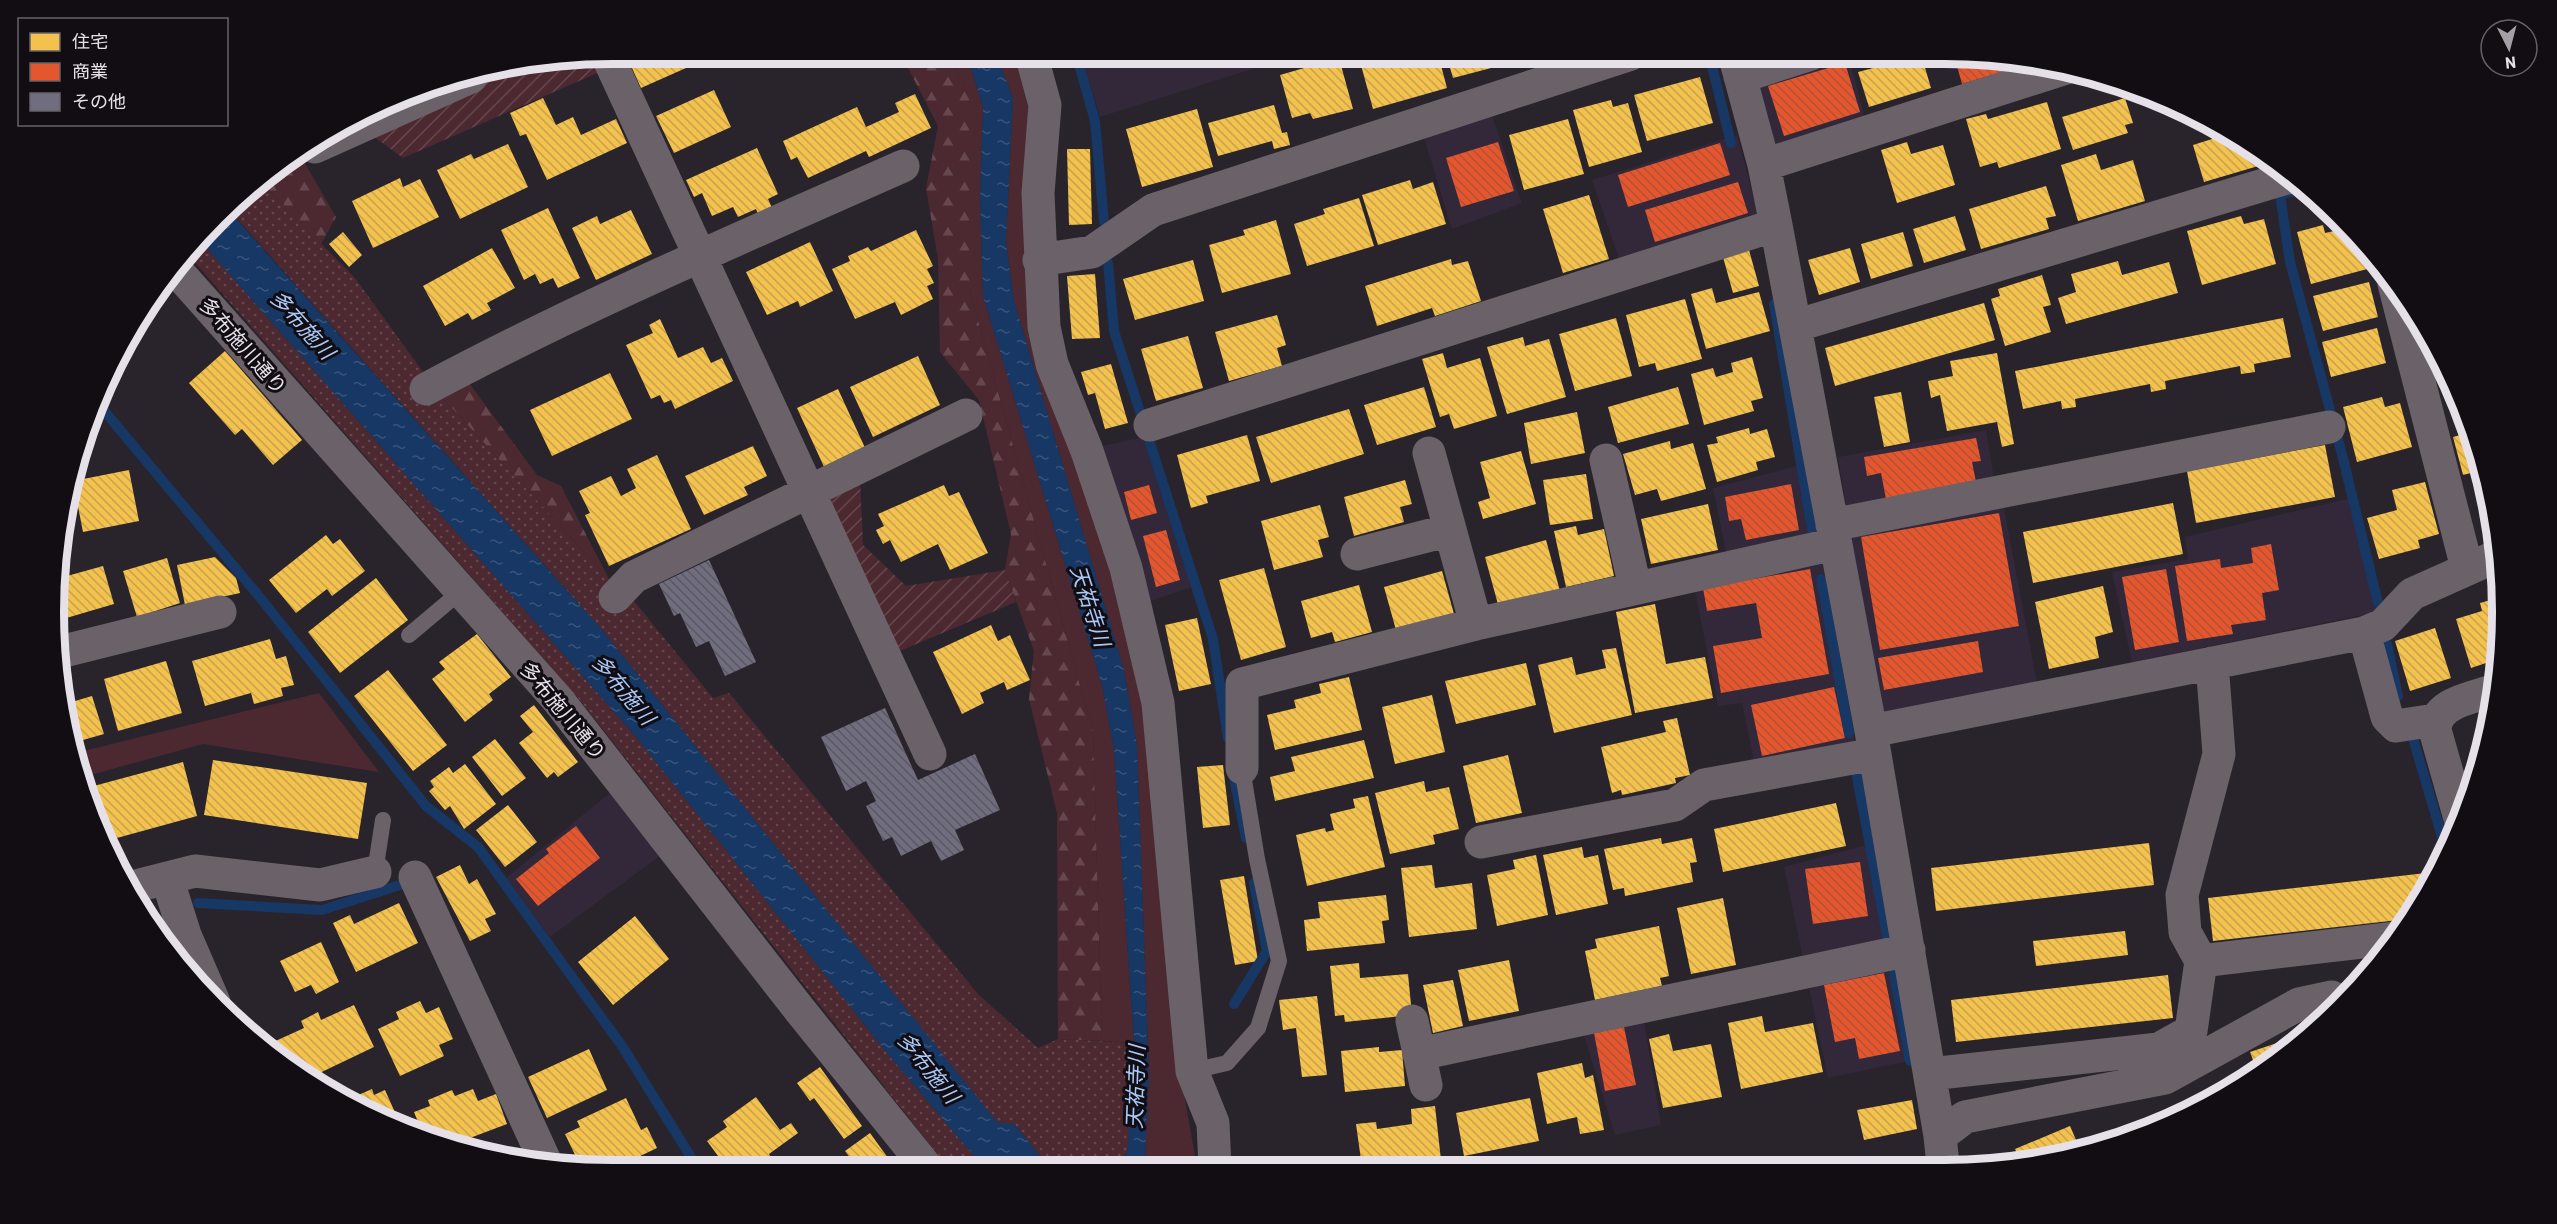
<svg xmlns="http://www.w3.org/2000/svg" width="2557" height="1224" viewBox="0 0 2557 1224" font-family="Barlow,'Noto Sans JP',sans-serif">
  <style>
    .built { fill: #33273a }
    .grass { fill: #4c2830 }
    .forest { fill: url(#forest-firs) }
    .park { fill: url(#park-dots) }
    .garden { fill: url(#garden-furrows) }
    .water { fill: url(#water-ripples) }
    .homes { fill: url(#homes-back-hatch) }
    .shops { fill: url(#shops-back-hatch) }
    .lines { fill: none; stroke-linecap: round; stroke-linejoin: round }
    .stream { stroke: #173764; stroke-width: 10 }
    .building { fill: url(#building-back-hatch) }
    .lane { stroke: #6a6268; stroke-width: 16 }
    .street { stroke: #6a6268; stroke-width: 33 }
    .labels { text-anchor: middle; stroke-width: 6; stroke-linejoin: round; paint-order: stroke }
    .street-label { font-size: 20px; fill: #e6e0e9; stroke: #110d13 }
    .water-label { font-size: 21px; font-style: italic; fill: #a9c9f8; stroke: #110d13 }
    .rim { fill: none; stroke: #e6e0e9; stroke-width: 8 }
  </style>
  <defs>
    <pattern id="forest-firs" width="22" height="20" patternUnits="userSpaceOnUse" patternTransform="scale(1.5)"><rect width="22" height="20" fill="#4c2830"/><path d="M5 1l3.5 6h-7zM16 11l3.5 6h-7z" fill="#66474e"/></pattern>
    <pattern id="park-dots" width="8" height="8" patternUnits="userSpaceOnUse" patternTransform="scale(1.5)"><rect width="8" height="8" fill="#4c2830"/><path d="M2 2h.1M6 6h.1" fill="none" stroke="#66474e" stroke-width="1.8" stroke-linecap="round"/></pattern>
    <pattern id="garden-furrows" width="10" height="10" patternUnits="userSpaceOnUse" patternTransform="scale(1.5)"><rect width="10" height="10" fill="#4c2830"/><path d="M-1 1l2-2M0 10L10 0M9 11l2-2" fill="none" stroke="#66474e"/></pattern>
    <pattern id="water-ripples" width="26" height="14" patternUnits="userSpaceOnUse" patternTransform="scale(1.5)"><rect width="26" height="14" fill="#173764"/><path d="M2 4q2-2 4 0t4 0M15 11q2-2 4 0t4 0" fill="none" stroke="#39547a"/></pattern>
    <pattern id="homes-back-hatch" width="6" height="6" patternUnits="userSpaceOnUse" patternTransform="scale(1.5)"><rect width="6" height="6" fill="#f2c14e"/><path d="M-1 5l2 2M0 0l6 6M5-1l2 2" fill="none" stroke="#c7a24c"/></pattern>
    <pattern id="shops-back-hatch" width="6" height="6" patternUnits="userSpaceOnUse" patternTransform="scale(1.5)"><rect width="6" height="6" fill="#e4572e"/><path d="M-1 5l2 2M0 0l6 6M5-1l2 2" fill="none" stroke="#b45135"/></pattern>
    <pattern id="building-back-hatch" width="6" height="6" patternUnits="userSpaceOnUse" patternTransform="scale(1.5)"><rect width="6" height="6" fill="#706d7e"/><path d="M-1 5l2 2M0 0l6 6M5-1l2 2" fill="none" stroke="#5a5862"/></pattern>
  </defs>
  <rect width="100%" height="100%" fill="#29242c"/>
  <path class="built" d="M1081,54H1300L1100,117Z
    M1836,54H1848L1866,122L1774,151L1755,79Z
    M1490,109L1522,203L1452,229L1422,131Z
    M1737,135L1759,219L1620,262L1592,180Z
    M1986,430L1995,485L1847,512L1838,457Z
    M1145,437L1195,586L1142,604L1097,447Z
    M1805,464L1818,536L1727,557L1713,488Z
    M2351,498L2377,612L2132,662L2112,572L2188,559L2185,537Z
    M2003,503L2037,683L1881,713L1850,530Z
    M1822,559L1856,748L1755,766L1742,703L1718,706L1694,586Z
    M611,792L661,855L550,937L505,879Z
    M1874,843L1913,1060L1828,1078L1784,867Z
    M1643,1014L1661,1125L1615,1135L1581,1026Z"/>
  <path class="grass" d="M949,54H967L983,108L980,198L983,296L1102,685L1114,750L1134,1043L1102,1041L1093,732L969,288V96Z
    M996,54H1015L1030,114L1024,205L1086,479L1152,707L1176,1049L1195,1156L1194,1168H1142L1145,1158L1149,1074L1137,746L1124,670L1014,301L1006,241L1013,98Z
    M319,693L379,772L203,744L87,776L79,752Z"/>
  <path class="forest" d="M847,54H949L969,96V288L1093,732L1102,1041L1058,1039L1057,813L1029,699L1034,651L1005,570L1011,534L979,400L940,352L938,259L926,188L938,126L904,60L851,62Z
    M304,162L336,217L321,244L261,182L272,169L276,174Z
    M464,376L537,475L561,486L609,579L439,394Z"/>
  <path class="park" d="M261,182L355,278L439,394L609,579L629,595L713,698L729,693L978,994L1038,1048L1058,1039L1134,1043L1128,1148L1121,1168H1050L1015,1125L997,1123L603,631L232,213Z
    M203,244L637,738L887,1053L985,1169H949L579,699L190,257Z"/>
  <path class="garden" d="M596,57L602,71L403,158L373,136L511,71Z
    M860,477L863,545L906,586L1005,570L1016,602L895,653L823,495Z"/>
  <path class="water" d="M967,54H996L1013,98L1006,241L1014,301L1124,670L1137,746L1149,1074L1145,1158L1142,1168H1121L1128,1148L1134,1043L1114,750L1102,685L983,296L980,198L983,108Z
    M231,213L603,631L997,1122L1015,1125L1050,1168L985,1169L887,1053L637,738L203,244Z"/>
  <path class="homes" d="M637,54H691L695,64L641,88L632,68L641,63Z
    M1358,54H1438L1447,88L1373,109Z
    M1446,54H1512L1514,62L1453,78Z
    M1543,54H1570V55L1545,62Z
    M1893,54H1921L1931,88L1869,107L1858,72L1881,66L1879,58Z
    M1339,58L1353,109L1313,119L1310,113L1292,118L1280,75Z
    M1700,77L1713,123L1647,141L1634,95Z
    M714,90L731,127L674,153L656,116Z
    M915,94L931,128L869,157L866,151L808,178L797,157L791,160L783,141L857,107L866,127L899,112L895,103Z
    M2155,95L2177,106L2160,111Z
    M543,98L556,125L573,117L581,135L616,119L627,143L547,180L526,134L520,136L510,113Z
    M2125,98L2133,123L2125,125L2128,133L2073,150L2062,117Z
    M1611,100L1613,107L1628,103L1642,152L1589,167L1573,110Z
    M2047,102L2061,149L1999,168L1997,162L1980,167L1966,119L1986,114L1988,119Z
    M1274,105L1282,133L1287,132L1290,145L1274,149L1272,141L1218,156L1208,123Z
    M1197,109L1213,167L1142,187L1126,129Z
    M1568,119L1584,174L1524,190L1509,135Z
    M2219,129L2255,148L2261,153L2265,164L2204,182L2193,145L2212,139L2210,132Z
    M1907,142L1911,154L1943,145L1955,185L1897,203L1881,150Z
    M508,144L528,187L460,219L437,170L471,154L474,159Z
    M757,148L778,194L768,199L773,210L759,216L756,209L738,217L733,207L712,216L702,193L694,197L686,180Z
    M1067,149H1090L1092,224L1069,225Z
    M2096,154L2101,170L2133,160L2145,201L2078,221L2061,165Z
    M400,178L403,187L420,179L439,217L373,248L352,201Z
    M1410,180L1413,189L1433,182L1446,224L1378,245L1362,195Z
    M2046,186L2056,216L2046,218L2049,229L1981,249L1969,209Z
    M1589,195L1609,259L1563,273L1543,209Z
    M1359,198L1374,246L1307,266L1294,224L1325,214L1323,209Z
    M548,208L580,278L558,288L553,278L540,284L535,274L524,280L501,230Z
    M631,210L652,254L596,280L572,228L597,216L600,224Z
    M1955,216L1966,250L1924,263L1913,229Z
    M2241,216L2244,224L2264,219L2276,264L2202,285L2187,231Z
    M1276,220L1291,274L1222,293L1209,245L1245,235L1243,230Z
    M2323,225L2325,233L2348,228L2366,250L2371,268L2311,284L2297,232Z
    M916,230L933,266L927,269L934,283L927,286L933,299L901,315L895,302L855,319L832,269L850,261L848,256L868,247L871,251Z
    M343,232L362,255L349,267L329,244Z
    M1903,232L1913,266L1871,279L1861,244Z
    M810,242L833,291L800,307L798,301L767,315L746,272Z
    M492,248L515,288L487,303L491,310L472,320L468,313L445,326L423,286Z
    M1850,248L1860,282L1819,295L1808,260Z
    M1749,250L1759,286L1733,293L1723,257Z
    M1451,259L1452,265L1468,261L1481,301L1435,316L1432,308L1377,326L1365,286Z
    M1193,260L1204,301L1135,320L1123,279Z
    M2118,261L2122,275L2169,262L2178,293L2066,324L2058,298L2076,292L2071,274Z
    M1095,274L1100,338L1072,339L1067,276Z
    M2042,275L2051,305L2043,307L2051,332L2005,346L1991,299L2000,296L1998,289Z
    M2369,282L2378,317L2323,331L2313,296Z
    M1712,288L1716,303L1759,292L1770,331L1706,349L1691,294Z
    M1685,299L1702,359L1657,371L1655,363L1639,367L1626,315Z
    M1984,303L1995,340L1835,386L1825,348Z
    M1277,315L1286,345L1277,348L1282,366L1229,381L1215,332Z
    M1616,318L1632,376L1575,391L1559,334Z
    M2283,318L2291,357L2254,364L2255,372L2241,374L2240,366L2165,381L2166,389L2151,392L2150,384L2075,399L2076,407L2062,409L2061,401L2023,409L2015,371Z
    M660,319L678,358L703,347L711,363L722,358L733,381L675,409L671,400L664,403L660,395L651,399L626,345L653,333L649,325Z
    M2377,328L2386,363L2331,377L2322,342Z
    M1188,336L1203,388L1156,401L1141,349Z
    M1523,337L1525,346L1549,339L1566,397L1507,414L1487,347Z
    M225,351L302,440L273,465L242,429L235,435L189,383Z
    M1443,353L1447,368L1480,358L1497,416L1454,429L1449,414L1440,417L1422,359Z
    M1997,353L2014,444L2002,447L1997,422L1947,431L1940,395L1931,398L1928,381L1953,376L1950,361Z
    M918,356L940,405L873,437L850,387Z
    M1752,357L1763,398L1751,401L1754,411L1704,425L1691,374L1713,368L1716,377L1733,372L1731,363Z
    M1111,364L1128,423L1105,429L1095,393L1088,395L1081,372Z
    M610,373L632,419L552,456L530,410Z
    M2447,375L2461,399L2464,411L2457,413Z
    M1424,387L1436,427L1377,445L1364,405Z
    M1678,387L1689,424L1618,443L1608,407Z
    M838,389L866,450L825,469L797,408Z
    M1901,392L1910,442L1884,447L1874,397Z
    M2382,397L2385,407L2400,403L2412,447L2357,462L2343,407Z
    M1349,409L1364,454L1271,483L1256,437Z
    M1577,412L1585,453L1531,464L1524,423Z
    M1749,428L1750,434L1767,429L1775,457L1756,462L1758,470L1717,482L1707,445L1718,443L1716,437Z
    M2471,432L2482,470L2463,475L2453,437Z
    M1247,435L1260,481L1206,496L1208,503L1191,508L1177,455Z
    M1670,441L1671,449L1693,443L1706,489L1661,501L1657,489L1635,495L1623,454Z
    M2325,445L2335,497L2196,523L2187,471Z
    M753,446L767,476L744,487L748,495L704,515L685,476Z
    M1521,451L1536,504L1483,519L1478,502L1490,498L1480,462Z
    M657,455L691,529L609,566L585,515L590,513L579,491L611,476L621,496L636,488L627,469Z
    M129,470L139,521L83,532L73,481Z
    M1586,474L1593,519L1550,525L1543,480Z
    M1405,480L1412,504L1400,507L1404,522L1354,536L1344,497Z
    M2425,482L2439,534L2418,540L2420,548L2379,559L2367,518L2397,510L2392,490Z
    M944,485L949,496L959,492L988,553L950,570L938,544L901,562L890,540L883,544L876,530L884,526L878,514Z
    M2173,503L2183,554L2033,583L2023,532Z
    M1708,504L1718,550L1651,564L1641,519Z
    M1320,505L1329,537L1318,540L1323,557L1274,570L1261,521Z
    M1576,526L1578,535L1604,529L1614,576L1566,587L1554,531Z
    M326,535L333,544L340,539L365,571L332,596L327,589L296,613L269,580Z
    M1546,540L1560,591L1499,608L1485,557Z
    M215,557L236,578L240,593L185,605L177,565Z
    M167,558L180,603L137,617L123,571Z
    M63,565L67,576L103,566L114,604L63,619Z
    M1264,568L1286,647L1241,660L1219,580Z
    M1442,571L1454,614L1396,630L1384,587Z
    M376,578L408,620L340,673L308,632Z
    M1359,585L1372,632L1335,642L1332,632L1311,638L1301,601Z
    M2103,586L2113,632L2095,637L2099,658L2049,669L2035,602Z
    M2501,597L2503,612L2498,659L2471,668L2456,619L2482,611L2480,603Z
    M1655,604L1666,664L1705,657L1713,698L1635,713L1616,612Z
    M1197,618L1211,684L1179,691L1165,625Z
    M991,625L998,641L1010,635L1030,680L1007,690L1004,682L980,693L984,703L962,714L933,652Z
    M2435,628L2451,678L2410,691L2395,641Z
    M477,634L511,677L489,694L493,700L465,722L432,679L445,669L439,662Z
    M270,639L276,659L286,656L294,685L281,688L283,696L254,704L251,693L205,706L192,661Z
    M1616,648L1632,715L1554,733L1538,665L1572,657L1576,675L1606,668L1602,650Z
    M166,661L182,713L118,731L104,679Z
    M1526,663L1536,705L1456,724L1445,681Z
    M388,670L447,745L413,771L354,696Z
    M1349,677L1362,730L1275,750L1267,715L1296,708L1294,700L1321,693L1319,684Z
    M1432,695L1445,752L1395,764L1382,707Z
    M92,696L104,734L76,742L65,704Z
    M534,705L578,762L558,777L554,772L547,778L519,743L533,732L520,716Z
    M1677,718L1690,775L1675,778L1676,783L1622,795L1621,790L1612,793L1601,747L1666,732L1663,721Z
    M495,739L526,778L502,796L472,757Z
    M1364,740L1374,778L1275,801L1270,777L1295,771L1291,757Z
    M1508,755L1522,813L1476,823L1463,766Z
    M213,760L367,783L358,839L204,815Z
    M183,762L197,816L106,841L90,787Z
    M465,764L496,804L464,829L450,806L445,810L429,791L434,787L430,781L449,767L453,773Z
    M1223,765L1230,825L1203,828L1197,767Z
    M1424,781L1426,792L1449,787L1459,829L1433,835L1435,844L1390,854L1375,793Z
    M1368,796L1385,867L1307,886L1296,835L1325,828L1326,832L1334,830L1330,814L1355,808L1353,799Z
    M1836,803L1846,846L1723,872L1714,829Z
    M508,805L537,842L505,867L476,830Z
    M1661,838L1662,844L1692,838L1697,862L1690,863L1693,882L1625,896L1624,888L1613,890L1604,849Z
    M2149,843L2154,885L1936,911L1931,868Z
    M1582,847L1584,858L1598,855L1608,904L1556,915L1543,855Z
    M1536,855L1548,915L1497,926L1487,875L1515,869L1513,860Z
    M460,865L469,884L477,879L496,914L485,919L491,931L470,941L436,877Z
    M1432,865L1435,888L1472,883L1477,929L1409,937L1401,868Z
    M2426,873L2427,884L2407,919L2213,941L2208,898Z
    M1244,876L1258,961L1235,965L1220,880Z
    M1386,895L1389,920L1382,921L1385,943L1307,951L1304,920L1320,918L1318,902Z
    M1723,898L1736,965L1691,974L1677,908Z
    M399,903L418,943L356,972L333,923L350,915L354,924Z
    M635,916L669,959L613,1005L578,962Z
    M1659,926L1669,976L1660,978L1662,986L1595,1000L1585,951L1597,948L1595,939Z
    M2125,931L2128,955L2036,966L2033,941Z
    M321,942L339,982L316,994L311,985L295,992L280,961Z
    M1509,960L1519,1011L1469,1021L1458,970Z
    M1359,963L1360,978L1408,974L1412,1015L1345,1022L1344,1015L1335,1016L1330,966Z
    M2168,975L2173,1018L1956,1042L1951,1000Z
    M1453,980L1463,1026L1433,1033L1423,985Z
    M1317,996L1327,1075L1302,1077L1296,1028L1283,1030L1279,1000Z
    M420,1001L426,1013L439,1007L453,1039L439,1045L444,1056L400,1076L378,1029L399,1019L396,1012Z
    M354,1005L374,1047L307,1079L273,1052L269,1044L304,1028L301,1021L318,1012L321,1020Z
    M1762,1016L1765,1032L1813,1023L1823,1072L1741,1089L1728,1023Z
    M1669,1034L1673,1051L1711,1044L1722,1097L1663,1108L1649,1039Z
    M2286,1040L2290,1050L2257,1071L2250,1052Z
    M1379,1047V1052L1402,1050L1405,1086L1345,1092L1341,1051Z
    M589,1049L607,1090L547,1118L528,1077Z
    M1582,1063L1585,1078L1593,1075L1604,1130L1580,1134L1577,1117L1547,1124L1537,1073Z
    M820,1067L862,1126L844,1139L814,1098L810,1101L797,1083Z
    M372,1089L374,1095L385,1090L401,1126L398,1127L347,1100Z
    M473,1089L478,1101L496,1094L507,1124L454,1144L423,1135L414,1112L430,1106L428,1100L452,1090L455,1096Z
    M756,1097L780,1130L791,1123L798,1133L769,1154L774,1163L765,1169L712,1170L710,1168L721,1160L707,1141L727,1127L723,1121Z
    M626,1098L641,1130L647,1127L657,1148L611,1170L569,1166L568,1163L577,1159L565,1134L580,1127L577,1121Z
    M1530,1098L1539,1141L1464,1156L1456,1113Z
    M1912,1100L1917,1129L1864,1140L1857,1110Z
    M1435,1106L1441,1160L1362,1167L1356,1124L1376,1122L1377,1129L1412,1124L1411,1109Z
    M2070,1126L2080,1149L2018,1165H2005L2020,1159L2015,1149Z
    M870,1133L896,1169H843L841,1166L851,1159L845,1151Z"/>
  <path class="shops" d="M1954,55L2032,63L1962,84Z
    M1845,63L1860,112L1784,136L1768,86Z
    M1498,142L1514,191L1461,207L1446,158Z
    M1720,143L1730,175L1628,207L1618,175Z
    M1738,182L1748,213L1655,242L1645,210Z
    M1976,438L1981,461L1972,462L1976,482L1886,499L1881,473L1867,476L1864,457Z
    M1791,484L1799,530L1746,540L1741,519L1729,521L1725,497Z
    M1149,485L1157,513L1131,520L1124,492Z
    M1999,513L2019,626L1880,650L1861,537Z
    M1166,530L1180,580L1156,587L1143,536Z
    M2271,544L2279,590L2262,593L2266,620L2231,625L2233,634L2187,641L2175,566L2220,559L2221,568L2253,563L2251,548Z
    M1810,569L1829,674L1721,693L1713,646L1762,638L1756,603L1707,611L1703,588Z
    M2166,569L2179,642L2135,650L2122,577Z
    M1978,641L1983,672L1884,690L1878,658Z
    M1834,687L1845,738L1762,756L1751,705Z
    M576,826L600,858L538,906L516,879L549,853L546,849Z
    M1860,862L1868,916L1813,924L1805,869Z
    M1884,973L1900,1051L1859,1059L1855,1038L1835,1042L1824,985Z
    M1624,1027L1636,1085L1605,1091L1594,1033Z"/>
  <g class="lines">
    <path class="stream" d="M1076,54L1095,121L1104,222
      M1709,54L1731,143
      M2304,188L2280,195L2290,262L2343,458L2378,603
      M1108,263L1114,331L1213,639L1228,738
      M1774,304L1812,529
      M96,401L262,600L426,806L478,847L622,1046L699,1170
      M1821,579L1849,733
      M2387,644L2398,696
      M2414,742L2446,850
      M1232,768L1246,838
      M1856,772L1888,941
      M198,903L322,910L400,885
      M1894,974L1910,1061
      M1234,1004L1267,951L1254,883"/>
  </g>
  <path class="building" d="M709,560L756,662L725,676L709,641L696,647L680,613L674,616L659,584Z
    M885,708L918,780L975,754L1000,810L955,830L964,850L941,861L931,841L901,856L892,837L883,841L866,806L876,801L866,781L846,791L821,737Z"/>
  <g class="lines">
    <path class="lane" d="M409,635L460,592
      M375,872L383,820
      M1192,1071L1227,1063L1258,1028L1279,961L1257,859L1242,768"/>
    <path class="street" d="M1031,54L1045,105L1038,193L1044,327L1052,364L1087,451L1126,568L1158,703L1192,1071L1213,1123L1215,1168
      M1734,54L1764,165L1776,225L1871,731L1940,1136L1943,1165
      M607,55L930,754
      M1740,77L1811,54
      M315,147L471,77
      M1764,165L2066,68
      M1039,260L1092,252L1153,210L1631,54
      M177,271L558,700L799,1009L928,1169
      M2394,284L2467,568
      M1795,326L2290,177
      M426,389C581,306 743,237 903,166
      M1150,425L1776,225
      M1429,453L1476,624
      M1606,460L1635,587
      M1832,525L2329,427
      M1357,554L1450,530
      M615,597L634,577L966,415
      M2364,633L2387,717L2396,726L2435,720
      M60,652L220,612
      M1871,731L2364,633L2383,625L2412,594L2497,556
      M1242,768V684L1476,624L1835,544
      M2461,822L2435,730C2435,702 2473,698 2495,690
      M1481,842L1675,805L1704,785L1875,754
      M415,877L546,1163
      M167,878L185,935L214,1002
      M132,887L195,871L320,885L375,872
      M2201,961L2185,932L2182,895L2219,754L2212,663
      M1412,1021L1426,1085
      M1419,1054L1909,950
      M1930,1074L2159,1049L2191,1031L2201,961L2396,938
      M1940,1136L1965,1117L2165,1078L2299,1004L2332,997"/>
  </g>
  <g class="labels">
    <g class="street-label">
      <text transform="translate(243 346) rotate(49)" y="7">多布施川通り</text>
      <text transform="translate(563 711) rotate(50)" y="7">多布施川通り</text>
    </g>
    <g class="water-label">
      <text transform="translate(302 325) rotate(48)" y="7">多布施川</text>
      <text transform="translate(1090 606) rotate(72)" y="7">天祐寺川</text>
      <text transform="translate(623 690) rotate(50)" y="7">多布施川</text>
      <text transform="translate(928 1068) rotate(51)" y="7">多布施川</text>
      <text transform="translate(1136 1087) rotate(-88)" y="7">天祐寺川</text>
    </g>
  </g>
  <path d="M0 0H2557V1224H0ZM612 64H1944A548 548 0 0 1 2492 612V612A548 548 0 0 1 1944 1160H612A548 548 0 0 1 64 612V612A548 548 0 0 1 612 64Z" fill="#110d13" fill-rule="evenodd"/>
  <path class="rim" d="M612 64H1944A548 548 0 0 1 2492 612V612A548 548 0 0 1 1944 1160H612A548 548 0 0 1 64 612V612A548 548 0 0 1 612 64Z"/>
  <rect x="18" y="18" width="210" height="108" fill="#110d13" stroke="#666169" stroke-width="1.5"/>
  <rect x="30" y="33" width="30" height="18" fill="#f2c14e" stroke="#666169" stroke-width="1.5"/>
  <text x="72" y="48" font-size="18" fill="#e6e0e9">住宅</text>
  <rect x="30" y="63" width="30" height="18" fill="#e4572e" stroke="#666169" stroke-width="1.5"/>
  <text x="72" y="78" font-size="18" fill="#e6e0e9">商業</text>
  <rect x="30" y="93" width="30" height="18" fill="#706d7e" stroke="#666169" stroke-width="1.5"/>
  <text x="72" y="108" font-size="18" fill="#e6e0e9">その他</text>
  <g transform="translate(2509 48) rotate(174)"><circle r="28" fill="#110d13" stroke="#666169" stroke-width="1.5"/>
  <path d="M0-4.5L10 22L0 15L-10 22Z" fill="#a49ea7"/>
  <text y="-9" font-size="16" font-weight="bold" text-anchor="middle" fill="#e6e0e9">N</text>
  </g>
</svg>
